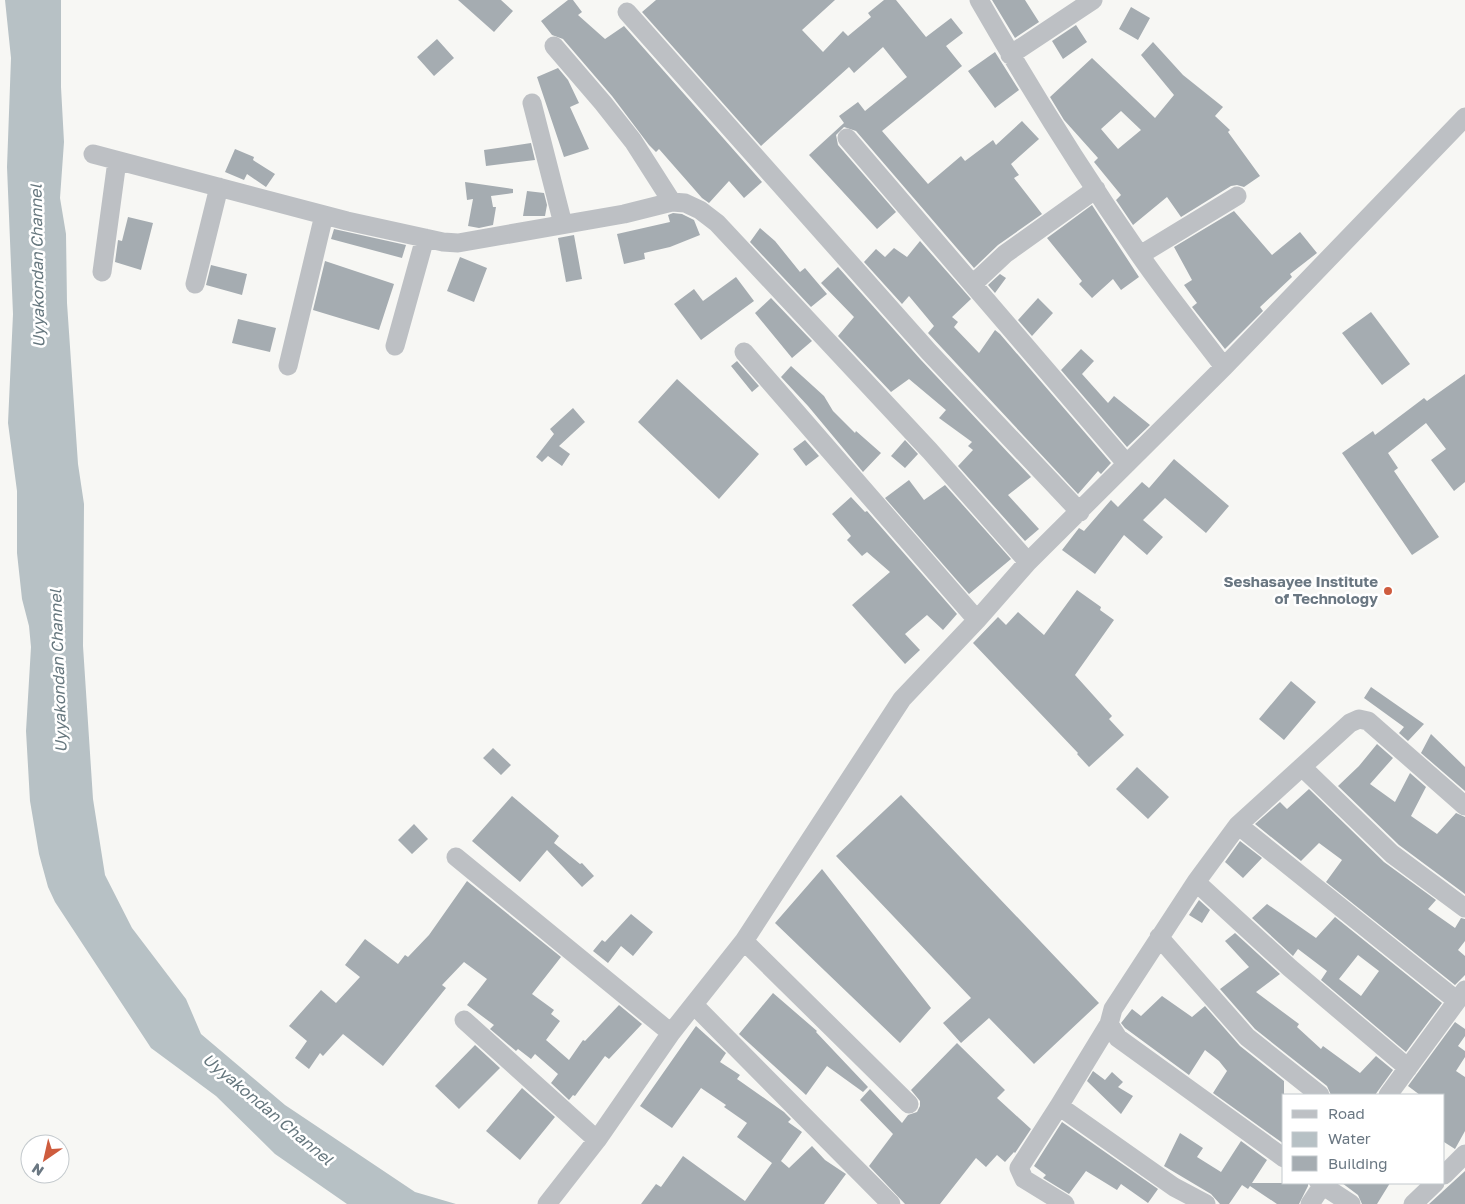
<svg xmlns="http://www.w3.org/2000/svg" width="1465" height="1204" viewBox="0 0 1465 1204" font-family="'Golos Text',sans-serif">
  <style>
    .water { fill: #b7c1c5 }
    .building { fill: #a5acb1; fill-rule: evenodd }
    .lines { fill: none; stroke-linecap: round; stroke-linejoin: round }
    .minor { stroke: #bdc0c4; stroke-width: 19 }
    .poi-dot { fill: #ce5c3e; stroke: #fff; stroke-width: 2 }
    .labels { text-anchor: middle; stroke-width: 5; stroke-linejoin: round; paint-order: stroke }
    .poi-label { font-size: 15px; font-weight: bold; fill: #6a7782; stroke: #fff; text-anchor: end }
    .water-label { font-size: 16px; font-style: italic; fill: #66777e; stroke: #fff }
  </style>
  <rect width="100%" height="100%" fill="#f7f7f4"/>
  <path class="water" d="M5,0H61V87L64,142L60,198L66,234L67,303L78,464L84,504L83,646L93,799L105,875L132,928L186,999L201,1034L285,1105L415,1192L456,1204H347L275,1154L216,1096L151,1048L55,902L48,887L39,854L30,801L26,731L31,647L29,626L22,599L17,553V491L8,423L13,314L7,167L11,58Z"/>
  <path class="building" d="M458,0H501L513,11L494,32Z
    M568,0H573L582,12L578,15L605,39L624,26L762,182L744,198L729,181L709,203L702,198L659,149L656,152L649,145L612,96L563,39L552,35L541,21Z
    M656,0H835L802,30L823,52L843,31L848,36L871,17L868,13L884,0H896L926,37L951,18L963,33L946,46L962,66L882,131L928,184L961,156L965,161L993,140L996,145L1022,121L1039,139L1011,164L1019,175L1014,178L1042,214L998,245L974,268L856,131L844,127L836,135L838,145L896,212L877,229L809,155L844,123L839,116L858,102L865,111L907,77L883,47L854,73L849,67L761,146L642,12Z
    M992,0H1025L1039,22L1015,38Z
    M1131,7L1150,18L1138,40L1119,29Z
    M1076,25L1087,42L1063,59L1052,41Z
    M437,39L454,58L434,76L417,57Z
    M1153,42L1183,75L1223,107L1215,116L1230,130L1228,132L1260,176L1244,187L1237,185L1231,186L1181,217L1167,197L1133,225L1116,200L1121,195L1094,162L1098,158L1064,120L1050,97L1092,58L1155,118L1174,95L1141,55ZM1121,111L1141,130L1118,149L1101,129Z
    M995,52L1019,90L995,108L968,71Z
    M558,68L568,80L579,103L570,107L589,149L564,157L537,77Z
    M531,143L535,160L486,166L484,150Z
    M235,149L254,157L253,160L275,174L266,187L247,174L244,180L225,172Z
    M465,182L513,189V193L491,196L493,207H496L493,225L479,228L468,226L473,199L467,200Z
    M527,191L544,193L547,205L545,216H523Z
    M1092,205L1139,277L1121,290L1113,279L1092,298L1079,284L1082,281L1047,238Z
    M1234,211L1272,255L1300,232L1317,253L1290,274L1292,277L1260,307L1263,311L1225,349L1192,307L1197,303L1184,285L1192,280L1174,247Z
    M673,213L682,214L694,220L700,235L670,247L644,253L645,259L624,264L617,234L670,222L668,215Z
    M128,217L153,223L141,270L115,262L118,240L122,241Z
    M760,228L775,241L800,272L805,268L827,294L811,307L750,242Z
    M334,229L406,245L402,258L331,239Z
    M574,235L582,279L566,282L558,238Z
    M920,241L971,299L952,317L958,322L954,327L979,353L995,330L1000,334L1111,463L1101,474L1098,471L1078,494L928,333L934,326L909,296L902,304L864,262L876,249L885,257L894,248L907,257Z
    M460,257L487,268L474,302L447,291Z
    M325,261L394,284L379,330L313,310Z
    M211,265L247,274L242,295L206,285Z
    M838,267L921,360L1031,477L1008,495L1039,529L1025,541L958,466L973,450L968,446L972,442L939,418L946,410L909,379L891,392L838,336L854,317L821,283Z
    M1000,274L1006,278L995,293L988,285Z
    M736,277L754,301L701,340L674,304L694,289L703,301Z
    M771,298L812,341L792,358L755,313Z
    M1038,298L1053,313L1032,336L1018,320Z
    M1371,312L1410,364L1382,385L1342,333Z
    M238,319L276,328L270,352L232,343Z
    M1081,349L1094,361L1082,374L1108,403L1114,396L1150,425L1127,447L1061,370Z
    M737,361L759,386L752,392L731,366Z
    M791,366L824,396L833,411L855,433L856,431L881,453L863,472L808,406L781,377Z
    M1465,374V482L1454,491L1431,460L1446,449L1426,423L1388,453L1398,468L1394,471L1439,537L1412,555L1342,453L1373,431L1375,435L1424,398L1427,401Z
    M677,379L759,454L719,499L638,422Z
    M573,408L585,422L559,446L570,454L562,466L548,456L542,462L536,457L554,434L550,429Z
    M805,440L819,456L806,466L793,449Z
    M905,440L918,454L905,468L891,456Z
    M1174,459L1229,506L1206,533L1165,498L1143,520L1163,537L1147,555L1124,535L1095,574L1062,550L1079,528L1084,531L1111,500L1118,507L1142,482L1149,488Z
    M909,480L924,500L945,485L1011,559L969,594L885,498Z
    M851,497L865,512L867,511L957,614L943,630L927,615L905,634L920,650L905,664L852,605L890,572L867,552L862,556L847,540L851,536L832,514Z
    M1077,590L1101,607L1100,610L1114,620L1075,675L1112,716L1109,719L1124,735L1089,767L1077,754L1078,753L973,643L998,617L1006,625L1018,612L1044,635Z
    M1291,681L1316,702L1284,740L1259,719Z
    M1371,687L1424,724L1408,741L1399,733L1404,727L1364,698Z
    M1431,734L1465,767V791L1421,753Z
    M1377,744L1393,758L1370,784L1395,802L1410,773L1426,787L1411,816L1437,834L1456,813L1465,817V894L1399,845L1338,786L1359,766Z
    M493,748L511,765L501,775L483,758Z
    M1137,767L1169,797L1148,819L1116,789Z
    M1309,789L1384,862L1436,900L1428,909L1455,928L1461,918L1465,919V941L1458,950L1465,956V975L1455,985L1326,882L1342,860L1319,843L1301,861L1255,824L1280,802L1287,809Z
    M901,795L1099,1003L1034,1064L989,1018L961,1043L943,1023L971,998L836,856Z
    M512,796L559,836L554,843L580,864L582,863L594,876L582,887L547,850L520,882L472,841Z
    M414,824L428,839L412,854L398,840Z
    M1240,841L1262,858L1243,878L1225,862Z
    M822,869L931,1008L900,1043L775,923Z
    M467,881L561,957L532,994L554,1010L551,1014L560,1021L546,1040L569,1060L583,1040L585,1041L619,1005L642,1024L609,1059L605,1056L575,1096L573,1095L569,1100L551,1083L558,1074L535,1054L531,1059L518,1049L516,1051L490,1029L494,1025L467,1005L487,979L464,962L442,985L446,988L383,1066L343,1034L323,1056L320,1053L309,1069L295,1058L307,1041L289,1026L321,990L336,1003L360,977L345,965L365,939L398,964L405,955L408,957L429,935Z
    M1199,900L1210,910L1202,923L1189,915Z
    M1267,904L1316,938L1335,917L1442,1003L1406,1052L1321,980L1327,971L1298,949L1293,956L1252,918ZM1358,955L1379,971L1361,996L1339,979Z
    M631,914L653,932L633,956L621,946L608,963L593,951L602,940L605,942Z
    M1235,933L1280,974L1256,992L1299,1024L1297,1027L1321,1049L1323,1046L1360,1073L1376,1056L1393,1070L1375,1095H1331L1327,1086L1255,1029L1220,989L1249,967L1225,941Z
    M773,993L817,1031L816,1032L868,1087L863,1092L827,1066L806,1095L739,1034Z
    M1162,996L1192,1017L1205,1006L1240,1046L1284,1081V1144L1213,1093L1227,1071L1219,1061L1205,1050L1189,1075L1125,1028L1121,1023L1132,1009L1141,1016Z
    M1455,1022L1465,1029V1036L1458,1046L1465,1051V1057L1456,1071L1465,1077V1131L1455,1149L1444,1142V1095H1420L1408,1086Z
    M696,1026L726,1053L720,1062L740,1075L737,1079L784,1112L791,1119L788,1122L802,1132L781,1161L789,1168L812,1146L825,1160L846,1174L824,1204H641L656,1184L661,1187L683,1156L745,1201L772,1163L737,1137L747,1123L724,1107L726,1105L701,1088L672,1128L640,1106Z
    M957,1043L1005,1090L997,1098L1031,1129L1015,1153L1014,1152L1005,1162L997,1155L986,1167L976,1158L940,1204H905L869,1166L893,1134L860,1100L870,1089L902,1123L908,1115L917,1112L920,1106V1101L911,1090Z
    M475,1045L500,1068L459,1109L435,1086Z
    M1093,1071L1105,1080L1112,1072L1123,1082L1118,1087L1133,1096L1121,1114L1087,1081Z
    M522,1088L555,1117L520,1160L486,1131Z
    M1062,1122L1158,1189L1148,1203L1121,1184L1117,1190L1086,1171L1069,1194L1043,1178L1046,1175L1034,1166Z
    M1180,1133L1203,1148L1197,1157L1221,1172L1241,1141L1267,1160L1252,1183H1308V1186L1299,1204H1277L1250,1186L1248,1189L1242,1185L1229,1204H1220L1211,1194L1164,1166Z
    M1465,1171V1204H1429Z
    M1342,1183H1390L1377,1204H1362L1358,1195Z"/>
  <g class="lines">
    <path class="minor" d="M979,0C1029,87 1082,172 1139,254C1166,293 1195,329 1224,367
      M627,12L929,352L1080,512
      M554,46L603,103L633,141L672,202
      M1010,55L1093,0
      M532,103L563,224
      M847,138L1126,463
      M93,154L347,221L443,242L458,243L624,214L672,202L685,203L700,210L717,223L930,451L1028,562
      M1140,255L1237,196
      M102,272L117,161
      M195,284L219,187
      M973,284L1005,254L1096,189
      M395,346L425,238
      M744,352L977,620
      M288,366L324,215
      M1302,767L1392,854L1465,908
      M1238,825L1456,1000
      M456,857L671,1033
      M1196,882L1290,968L1408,1068
      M1159,937L1247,1037L1320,1095
      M744,941L909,1104
      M694,1005L891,1204
      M464,1020L597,1140
      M1388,1095L1465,990
      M1059,1106L1109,1024
      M1284,1158L1118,1038L1109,1024L1113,1009L1196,882L1238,825L1350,723L1359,719L1368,721L1465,806
      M1444,1175L1465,1154
      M1319,1183L1351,1204
      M547,1204L597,1140L671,1033L744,941L902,699L977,620L1028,562L1224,367L1465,117
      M1065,1204L1024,1179L1019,1168L1059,1106L1174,1187L1206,1204
      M1310,1204L1324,1183
      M1413,1204L1435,1183"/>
  </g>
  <circle class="poi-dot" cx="1388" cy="591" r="5"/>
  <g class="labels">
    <g class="poi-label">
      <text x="1378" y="587">Seshasayee Institute<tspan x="1378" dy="17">of Technology</tspan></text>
    </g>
    <g class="water-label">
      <text transform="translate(37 266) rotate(-91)" y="6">Uyyakondan Channel</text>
      <text transform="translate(58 671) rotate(-92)" y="6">Uyyakondan Channel</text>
      <text transform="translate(268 1109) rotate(40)" y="6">Uyyakondan Channel</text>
    </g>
  </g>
  <rect x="1282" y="1094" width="162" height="90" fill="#ffffff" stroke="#c3c9cd"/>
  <rect x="1292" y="1110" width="25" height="8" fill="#bdc0c4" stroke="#c3c9cd"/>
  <text x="1328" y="1119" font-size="15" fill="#6a7782">Road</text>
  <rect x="1292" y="1132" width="25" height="15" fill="#b7c1c5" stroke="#c3c9cd"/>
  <text x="1328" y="1144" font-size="15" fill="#6a7782">Water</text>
  <rect x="1292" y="1156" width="25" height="15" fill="#a5acb1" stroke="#c3c9cd"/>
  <text x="1328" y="1169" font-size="15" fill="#6a7782">Building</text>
  <g transform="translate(45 1159) rotate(214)"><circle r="24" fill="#ffffff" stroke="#c3c9cd"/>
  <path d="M0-4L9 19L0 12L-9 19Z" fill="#ce5c3e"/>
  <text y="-8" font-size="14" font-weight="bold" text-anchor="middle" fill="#6a7782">N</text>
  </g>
</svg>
